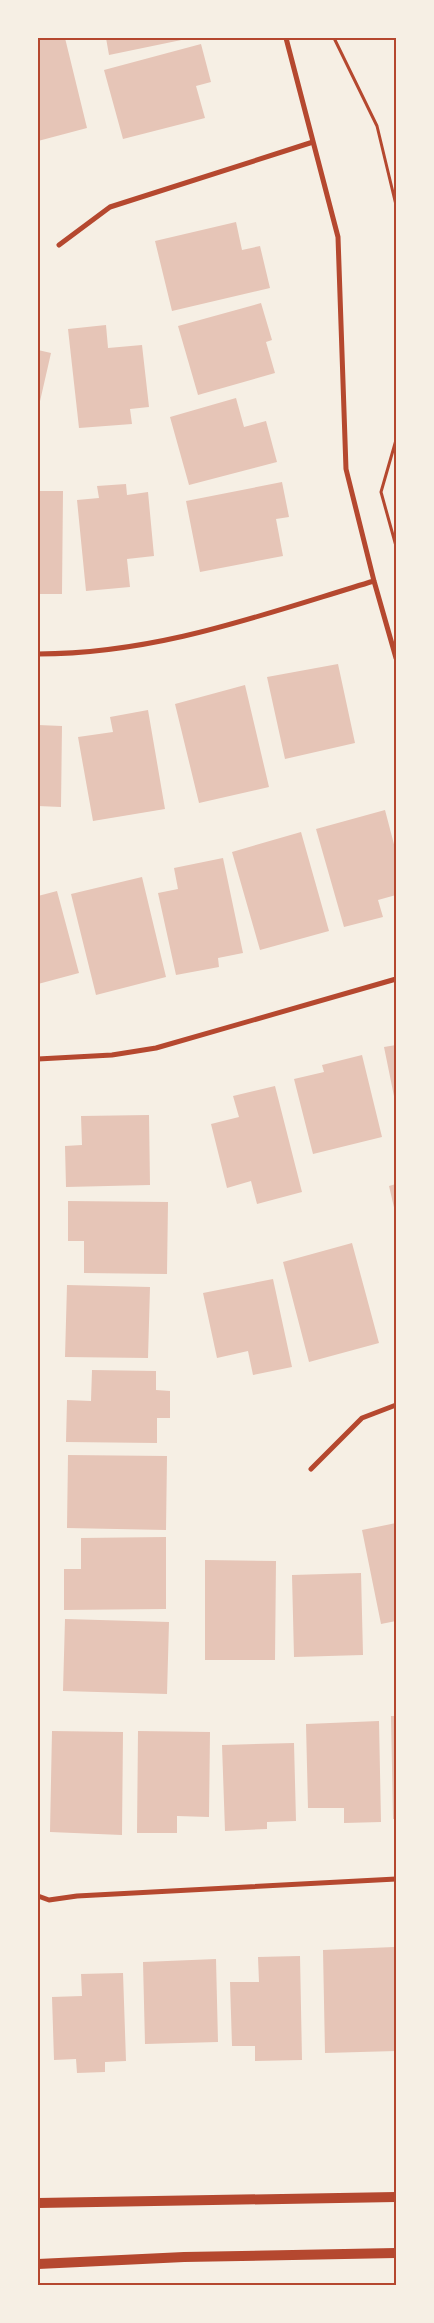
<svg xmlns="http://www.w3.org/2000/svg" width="434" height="2323" viewBox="0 0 434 2323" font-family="'Space Grotesk',sans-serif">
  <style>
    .building { fill: #e6c5b7 }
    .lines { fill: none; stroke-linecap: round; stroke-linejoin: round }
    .path { stroke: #b5482f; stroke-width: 3 }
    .minor { stroke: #b5482f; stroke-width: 5 }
    .secondary { stroke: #b5482f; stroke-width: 10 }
    .neatline { fill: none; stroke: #b5482f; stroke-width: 2 }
  </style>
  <rect width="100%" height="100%" fill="#f6efe4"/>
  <path class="building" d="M38,38H65L87,128L38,141Z
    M106,38H191L109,55Z
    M201,44L211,82L196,86L205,118L123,139L104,70Z
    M236,222L242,250L260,246L270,288L172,311L155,241Z
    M261,303L272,340L266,342L275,373L198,395L178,326Z
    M106,325L108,348L142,345L149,407L130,409L132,424L79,428L68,329Z
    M38,350L51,353L38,410Z
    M236,398L244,427L266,421L277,462L189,485L170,417Z
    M282,482L289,517L276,519L283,556L200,572L186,501Z
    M126,484L127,495L148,492L154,556L127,559L130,587L86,591L77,500L99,498L97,486Z
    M38,491H63L62,594H38Z
    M338,664L355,743L285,759L267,677Z
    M245,685L269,787L199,803L175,704Z
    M148,710L165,809L93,821L78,737L113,732L110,717Z
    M38,725L62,726L61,807L38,806Z
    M385,810L396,852V895L378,900L383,917L344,927L316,829Z
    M301,832L329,931L260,950L232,852Z
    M223,858L243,953L218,958L219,967L176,975L158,893L178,889L174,868Z
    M142,877L166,977L96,995L71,894Z
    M57,891L79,973L38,984V896Z
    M396,1045V1106L384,1047Z
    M362,1055L382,1137L313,1154L294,1079L324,1072L322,1065Z
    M275,1086L302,1192L257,1204L251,1181L227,1188L211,1124L239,1117L233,1096Z
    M149,1115L150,1185L66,1187L65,1146L82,1145L81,1116Z
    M396,1184V1216L389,1186Z
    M68,1201L168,1202L167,1274L84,1273V1241H68Z
    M352,1243L379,1343L309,1362L283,1262Z
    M273,1279L292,1367L253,1375L248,1351L217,1358L203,1293Z
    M67,1285L150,1287L148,1358L65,1357Z
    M92,1370L156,1371V1390L170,1391V1418H157V1443L66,1442L67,1400L91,1401Z
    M68,1455L167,1456L166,1530L67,1528Z
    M396,1523V1621L381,1624L362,1530Z
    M166,1537V1609L64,1610V1569H81V1538Z
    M205,1560L276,1561L275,1660H205Z
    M361,1573L363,1655L294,1657L292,1575Z
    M65,1619L169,1622L167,1694L63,1691Z
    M391,1716H396V1819H393Z
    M379,1721L381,1822L344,1823V1808H308L306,1724Z
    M52,1731L123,1732L122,1835L50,1832Z
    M138,1731L210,1732L209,1817L177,1816V1833H137Z
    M294,1743L296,1821L267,1822V1829L225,1831L222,1745Z
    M394,1947L396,2051L325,2053L323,1950Z
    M300,1956L302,2060L255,2061V2046H232L230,1982H259L258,1957Z
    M216,1959L218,2042L145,2044L143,1962Z
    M123,1973L126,2061L105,2062V2072L77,2073L76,2059L54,2060L52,1997L82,1996L81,1974Z"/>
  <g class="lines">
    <path class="path" d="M334,38L377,126L396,205
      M396,440L381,492L396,546"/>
    <path class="minor" d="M286,38L338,237L346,469L374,581L396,658
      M59,245L110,207L313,142
      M38,654C157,654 261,615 374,581
      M38,1059L112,1055L156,1048L396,979
      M311,1469L362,1418L396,1405
      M38,1896L49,1900L77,1896L396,1879"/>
    <path class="secondary" d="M38,2203L396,2197
      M38,2264L184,2257L396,2253"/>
  </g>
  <rect width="434" height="2323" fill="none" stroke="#f6efe4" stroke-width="78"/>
  <rect x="39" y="39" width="356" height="2245" class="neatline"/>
</svg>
